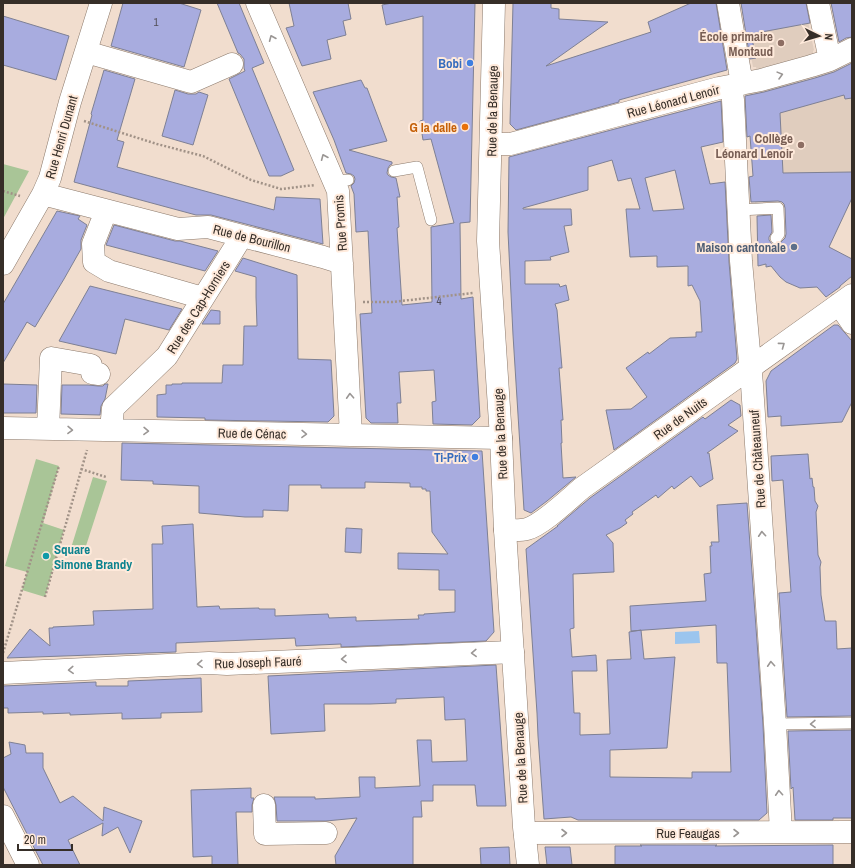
<svg xmlns="http://www.w3.org/2000/svg" width="855" height="868" viewBox="0 0 855 868" font-family="'Archivo Narrow',sans-serif">
  <style>
    .education { fill: #e0cdbe }
    .green { fill: #a9c597 }
    .water { fill: #9bc5ee }
    .building { fill: #a8acdf; stroke: #7e8094; fill-rule: evenodd }
    .lines { fill: none; stroke-linecap: round; stroke-linejoin: round }
    .lane-casing { stroke: #8c7a6c; stroke-width: 12 }
    .street-casing { stroke: #8c7a6c; stroke-width: 23 }
    .secondary-casing { stroke: #8c7a6c; stroke-width: 23 }
    .path { stroke: #a19287; stroke-width: 2.5; stroke-dasharray: 2 2; stroke-linecap: butt }
    .lane { stroke: #fff; stroke-width: 11 }
    .street { stroke: #fff; stroke-width: 22 }
    .secondary { stroke: #fff; stroke-width: 22 }
    .oneway { stroke: #9a9694 }
    .education-dot { fill: #8d6e63; stroke: #ffeadb; stroke-width: 1.5 }
    .shop-dot { fill: #3f7fe0; stroke: #ffeadb; stroke-width: 1.5 }
    .food-dot { fill: #e8710a; stroke: #ffeadb; stroke-width: 1.5 }
    .service-dot { fill: #5c6f8a; stroke: #ffeadb; stroke-width: 1.5 }
    .culture-dot { fill: #0f9aa8; stroke: #ffeadb; stroke-width: 1.5 }
    .labels { text-anchor: middle; stroke-width: 4; stroke-linejoin: round; paint-order: stroke }
    .number-label { font-size: 11px; fill: #524e56 }
    .education-label { font-size: 13px; font-weight: bold; fill: #785e54; stroke: #ffeadb; text-anchor: end }
    .shop-label { font-size: 13px; font-weight: bold; fill: #366cbe; stroke: #ffeadb; text-anchor: end }
    .street-label { font-size: 13px; fill: #362e28; stroke: #ffeadb }
    .food-label { font-size: 13px; font-weight: bold; fill: #c56008; stroke: #ffeadb; text-anchor: end }
    .service-label { font-size: 13px; font-weight: bold; fill: #4e5e75; stroke: #ffeadb; text-anchor: end }
    .culture-label { font-size: 13px; font-weight: bold; fill: #0d838f; stroke: #ffeadb; text-anchor: start }
  </style>
  <rect width="100%" height="100%" fill="#f1ddce"/>
  <path class="education" d="M741,3H804L814,50L813,51L814,58L757,72L756,67H753Z
    M852,62V198L755,203L747,92L845,66Z"/>
  <path class="green" d="M3,164L29,171L3,219Z
    M36,459L59,466L43,523L64,530L45,597L22,590L27,572L5,566Z
    M93,477L107,481L84,552L71,548Z"/>
  <path class="water" d="M699,631L700,643L675,644V632Z"/>
  <path class="building" d="M123,3H179L201,10L184,67L111,46Z
    M217,3H239L264,63L252,68L294,170L281,176H269L229,79L245,71L244,68V59L240,54L238,53Z
    M289,3H348L351,19L343,21L346,35L327,40L331,59L302,66L286,28L294,26Z
    M392,3H475L470,222L460,223L461,299L473,297L475,335L480,417L472,425L433,424L432,402L436,401L434,370L399,372L401,403H397L398,423H371L366,418L360,314L372,313L368,231L356,232L354,194L351,186L354,183L355,179L354,176L351,174L346,173L334,140L313,92L361,80L365,88H367L387,141L349,150L392,162V164L390,165L388,168L387,173L388,175L391,177L396,178L400,197H397L399,227L397,228L402,305L432,302L431,227L454,223L431,139L423,140L420,121L423,120V16L386,25L382,5Z
    M513,3H551V8L559,9V19L608,22L546,66L651,32L648,22L691,3H716L727,70L619,100V102L516,130L510,124Z
    M741,3H806L810,23L751,34L756,58L750,59Z
    M831,3H852V37L846,38L839,42Z
    M3,16L69,36L56,80L3,65Z
    M852,63V98L845,99L844,95L780,113L783,173L852,172V198L829,247L852,259V276L840,286V287L826,297L817,287L800,288L786,282L780,277L771,266L766,267V264L758,266L757,216L771,215L772,232L769,237V240L772,244L776,245H778L785,238L786,234L785,208L784,204L782,202L778,201L751,202L749,177L753,176L750,136L747,137L745,96L764,92L815,78L834,72Z
    M104,70L135,79L117,140L124,142L117,167L274,210L276,197L320,199L323,244L211,215H196L74,182L92,115L91,114Z
    M175,90L188,94H196L199,92L208,95L193,145L162,136Z
    M721,101L723,142L701,147L710,184L725,182L729,262L737,359L735,363L614,450L606,410L631,409L647,397L626,368L648,352L649,354L670,338L696,337V332H702L700,301L692,285L688,286V266L657,267V256L630,257L626,209H640L631,178L618,181L612,160L588,167V190L523,208V209H571L572,225L564,226L569,252L550,257L551,260L525,261V284H559L560,287L566,285L569,300L555,304L557,310L562,368H559L563,420H561L562,443H561L563,478L576,477L547,501L531,513L524,510L513,335L508,232L509,157ZM675,170L676,174L684,209L653,211L645,178Z
    M57,211L80,216L78,219L87,225L81,240V249L64,279L35,327L27,322L3,363V304Z
    M114,225L175,241H180L218,251L205,271L106,245Z
    M243,258L297,275L298,359L331,360L334,416L328,422L205,420V418L157,417V395L166,394V385H172V384H182V383H222L223,365H243L244,326H257L256,297V277L235,271Z
    M90,286L182,309L169,330L125,319L116,354L59,341Z
    M211,310L220,311V324H202Z
    M834,325H838L852,341V402L842,422L781,426V416L768,417L766,381L771,371Z
    M3,384L37,385L36,413H3Z
    M105,384H108L105,399L101,406L100,415L61,414L62,385H88L98,386H103Z
    M731,400L740,405L741,416L728,425L738,431L707,453H709L713,479L700,487L691,476L674,489L672,486L658,498L656,495L632,512L633,514L625,520L627,523L620,528L606,535L613,543L614,572L573,574L574,628L570,629L572,657L596,655L597,671H572L574,713H580V735L610,734L607,660L631,659L629,632L641,630L644,659L675,657L667,748L610,750V777L692,778V772H731L727,663H717L716,625L631,631L630,606L706,601L704,574L711,573L710,546H712L711,542H719L717,505L747,503L763,725L767,813L759,820H578L571,817L544,819L538,736L537,713L526,549L558,526H557L590,498L703,417L705,419Z
    M122,443L482,451L494,632L486,641L341,647V644L296,646L295,638L176,643V652L7,658L30,629L50,646L49,628H53V627L94,625L93,611L153,609L152,544H163L162,526L193,524L197,607L219,606L220,609L259,608V609H275V616L328,614L329,618L356,617V621L419,619L418,615H424V614L455,612V590H439V570L398,569V553L448,554L432,532L430,491H426V489H422V487H410V483L365,482V488H321V485H289L288,511L263,510V517H245L199,513V486L153,484V481L121,480Z
    M808,454L810,479L812,478L813,487H814L815,501L818,506L816,512L818,555L821,562L820,567L821,595L825,621H836L837,649L852,648V716L787,717L779,593L791,592L783,480L772,481L771,456Z
    M346,528L362,529L361,553L345,552Z
    M496,665L506,806H477L475,785H433V801H421L422,817H413V865H336L335,856L357,818L326,821H277L276,805L274,797H315V799L360,797L359,777H375V788L420,786L417,740H431L432,762L467,761L465,719L445,720L444,697L396,699V703L370,704H324L325,731L271,734L268,676Z
    M201,678L202,712L161,713V718L122,719V713L70,715V713L43,714V712L8,713V708H3V686L96,682V686H128V681Z
    M852,730V818H833V820H795L793,787L791,789L788,731Z
    M9,742L25,745L26,753H43V768L60,803L73,796L103,821L104,807L142,821L130,853L118,827L102,836L103,823L68,840L80,865H43L3,787V758L11,754Z
    M251,788V798H254L252,805V812H236L238,865H212V856L193,857L191,790Z
    M640,845H717L715,846L833,845V865H615V846H642Z
    M509,847L510,865H481L480,848Z
    M545,847H570L572,865H547Z"/>
  <g class="lines">
    <defs>
      <path id="lane" d="M394,171L417,167L431,220
        M334,181L348,180
        M739,210L778,208L779,234L776,238
        M775,724L852,723"/>
      <path id="street" d="M257,3L338,191L351,435
        M728,3L742,84
        M818,3L830,60
        M86,52L191,82L232,64
        M731,86L733,100L741,261L752,385L775,724L781,832
        M491,144H510L719,88L761,80L811,66L830,60L852,49
        M43,194L178,229L208,227L323,257L342,263
        M106,211L93,244L94,262L109,271L203,298
        M3,264L43,194L50,178L70,102L101,3
        M839,304L852,323
        M3,428L351,435L501,438
        M48,429L51,358L91,365L92,373L99,374
        M111,430L113,408L167,356L242,236
        M505,530C512,530 520,531 527,529C542,525 569,499 582,488L852,295
        M3,673L209,663L227,664L513,652
        M264,805L265,834L326,833
        M3,816L28,865
        M525,833L852,832"/>
      <path id="secondary" d="M494,3L488,241L501,438L505,530L524,827L528,865"/>
    </defs>
    <use href="#lane" class="lane-casing"/>
    <use href="#street" class="street-casing"/>
    <use href="#secondary" class="secondary-casing"/>
    <path class="path" d="M84,121L157,144L203,156L251,180L281,189L315,185
      M3,191L20,196
      M363,302H392L473,293
      M81,469L106,477
      M45,597L87,450
      M3,653L59,466"/>
    <use href="#lane" class="lane"/>
    <use href="#street" class="street"/>
    <use href="#secondary" class="secondary"/>
  </g>
  <defs><path id="oneway-chevron" d="M-2-3.5L2.5 0L-2 3.5" fill="none" stroke-width="1.6" stroke-linecap="round" stroke-linejoin="round"/></defs>
  <g class="oneway">
    <use href="#oneway-chevron" transform="translate(272 38) rotate(-113)"/>
    <use href="#oneway-chevron" transform="translate(780 75) rotate(-15)"/>
    <use href="#oneway-chevron" transform="translate(324 157) rotate(-113)"/>
    <use href="#oneway-chevron" transform="translate(782 345) rotate(-36)"/>
    <use href="#oneway-chevron" transform="translate(350 396) rotate(-93)"/>
    <use href="#oneway-chevron" transform="translate(70 430) rotate(1)"/>
    <use href="#oneway-chevron" transform="translate(146 431) rotate(1)"/>
    <use href="#oneway-chevron" transform="translate(304 434) rotate(1)"/>
    <use href="#oneway-chevron" transform="translate(762 534) rotate(-94)"/>
    <use href="#oneway-chevron" transform="translate(474 653) rotate(178)"/>
    <use href="#oneway-chevron" transform="translate(344 659) rotate(178)"/>
    <use href="#oneway-chevron" transform="translate(200 664) rotate(177)"/>
    <use href="#oneway-chevron" transform="translate(771 664) rotate(-94)"/>
    <use href="#oneway-chevron" transform="translate(71 670) rotate(177)"/>
    <use href="#oneway-chevron" transform="translate(813 724) rotate(179)"/>
    <use href="#oneway-chevron" transform="translate(779 793) rotate(-94)"/>
    <use href="#oneway-chevron" transform="translate(564 833)"/>
    <use href="#oneway-chevron" transform="translate(736 833)"/>
  </g>
  <g class="education-dot">
    <circle cx="781" cy="43" r="4"/>
    <circle cx="801" cy="145" r="4"/>
  </g>
  <g class="shop-dot">
    <circle cx="470" cy="63" r="4"/>
    <circle cx="475" cy="457" r="4"/>
  </g>
  <circle class="food-dot" cx="465" cy="127" r="4"/>
  <circle class="service-dot" cx="794" cy="247" r="4"/>
  <circle class="culture-dot" cx="46" cy="556" r="4"/>
  <g class="labels">
    <g class="number-label">
      <text x="156" y="26">1</text>
      <text x="439" y="305">4</text>
    </g>
    <g class="education-label">
      <text x="773" y="41">École primaire<tspan x="773" dy="15">Montaud</tspan></text>
      <text x="793" y="143">Collège<tspan x="793" dy="15">Léonard Lenoir</tspan></text>
    </g>
    <g class="shop-label">
      <text x="462" y="68">Bobi</text>
      <text x="467" y="462">Ti-Prix</text>
    </g>
    <g class="street-label">
      <text transform="translate(673 101) rotate(-15)" y="5">Rue Léonard Lenoir</text>
      <text transform="translate(492 111) rotate(-89)" y="5">Rue de la Benauge</text>
      <text transform="translate(61 137) rotate(-74)" y="5">Rue Henri Dunant</text>
      <text transform="translate(340 223) rotate(-94)" y="5">Rue Promis</text>
      <text transform="translate(252 238) rotate(14)" y="5">Rue de Bourillon</text>
      <text transform="translate(198 307) rotate(-58)" y="5">Rue des Cap-Horniers</text>
      <text transform="translate(680 418) rotate(-36)" y="5">Rue de Nuits</text>
      <text transform="translate(252 433) rotate(1)" y="5">Rue de Cénac</text>
      <text transform="translate(500 434) rotate(-93)" y="5">Rue de la Benauge</text>
      <text transform="translate(757 459) rotate(-94)" y="5">Rue de Châteauneuf</text>
      <text transform="translate(258 662) rotate(-2)" y="5">Rue Joseph Fauré</text>
      <text transform="translate(520 758) rotate(-93)" y="5">Rue de la Benauge</text>
      <text x="688" y="838">Rue Feaugas</text>
    </g>
    <g class="food-label">
      <text x="457" y="132">G la dalle</text>
    </g>
    <g class="service-label">
      <text x="786" y="252">Maison cantonale</text>
    </g>
    <g class="culture-label">
      <text x="54" y="554">Square<tspan x="54" dy="15">Simone Brandy</tspan></text>
    </g>
  </g>
  <rect width="855" height="868" fill="none" stroke="#362e28" stroke-width="8"/>
  <g transform="translate(819 36) rotate(95)" stroke="#ffeadb" stroke-width="3" paint-order="stroke">
  <path d="M0-3L7 15L0 10L-7 15Z" fill="#362e28"/>
  <text y="-6" font-size="11" font-weight="bold" text-anchor="middle" fill="#362e28">N</text>
  </g>
  <path d="M18 844v6h54v-6" fill="none" stroke="#362e28" stroke-width="2"/>
  <text x="24" y="844" font-size="12" fill="#362e28" stroke="#ffeadb" stroke-width="3" paint-order="stroke">20 m</text>
</svg>
